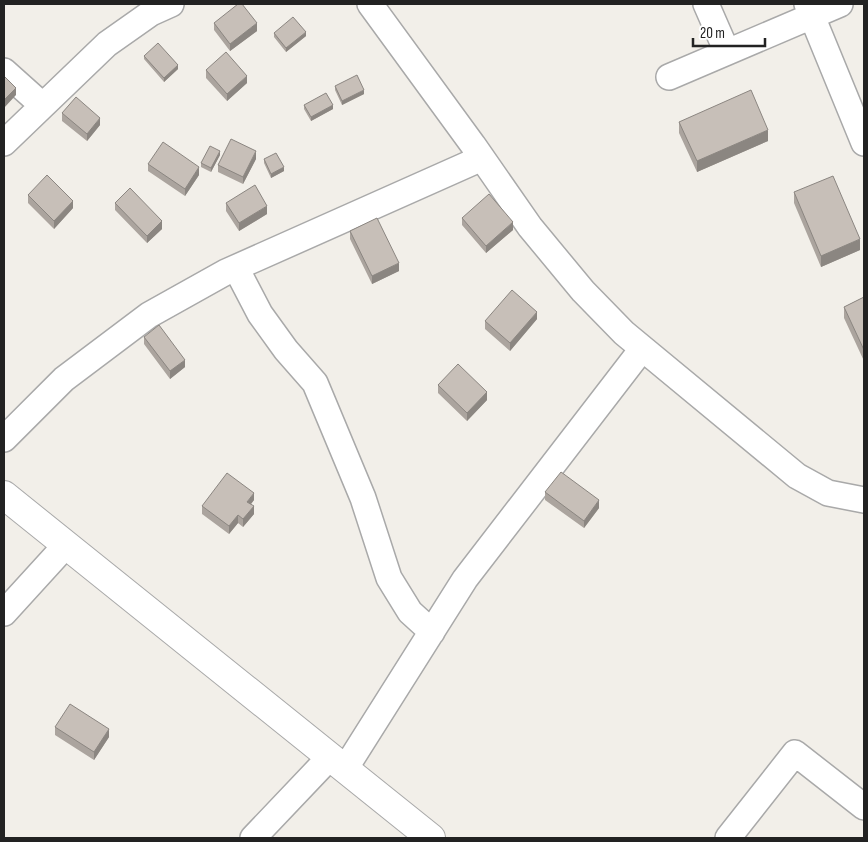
<svg xmlns="http://www.w3.org/2000/svg" width="868" height="842" viewBox="0 0 868 842" font-family="'Sofia Sans Condensed',sans-serif">
  <style>
    .lines { fill: none; stroke-linecap: round; stroke-linejoin: round }
    .minor-casing { stroke: #a9a9a9; stroke-width: 28 }
    .tertiary-casing { stroke: #a9a9a9; stroke-width: 30 }
    .minor { stroke: #fff; stroke-width: 25 }
    .tertiary { stroke: #fff; stroke-width: 28 }
    .wall { fill: #aba49e }
    .shaded-wall { fill: #8b8681 }
    .building { fill: #c7bfb8; stroke: #8b8681 }
  </style>
  <rect width="100%" height="100%" fill="#f2efe9"/>
  <g class="lines">
    <defs>
      <path id="minor" d="M370,4L473,145L530,227L583,291L624,333L797,476L828,493L864,500
        M706,4L727,52
        M807,4L864,143
        M4,71L42,105
        M669,77L840,4
        M4,143L107,44L151,13L171,4
        M236,268L260,314L286,350L315,383L363,498L389,578L410,612L432,632
        M4,439L64,379L149,315L226,272L482,158
        M4,613L66,545
        M345,769L465,579L642,349
        M253,838L330,757
        M728,838L795,753L864,807"/>
      <path id="tertiary" d="M4,495L431,838"/>
    </defs>
    <use href="#minor" class="minor-casing"/>
    <use href="#tertiary" class="tertiary-casing"/>
    <use href="#minor" class="minor"/>
    <use href="#tertiary" class="tertiary"/>
  </g>
  <path class="wall" d="M214,23L257,31L230,51L214,30Z
    M274,33L306,36L286,52L274,37Z
    M144,56L178,69L164,82L144,59Z
    M206,70L247,83L227,101L206,78Z
    M335,86L364,94L342,105L335,90Z
    M304,105L333,109L311,121L304,109Z
    M62,113L100,125L87,141L62,121Z
    M679,122L768,141L697,172L679,133Z
    M220,155L211,172L201,167V163Z
    M256,159L243,184L218,172V165Z
    M264,159L284,171L271,178L264,163Z
    M148,164L199,175L185,196L148,171Z
    M794,192L860,250L821,267L794,203Z
    M28,195L73,208L54,229L28,203Z
    M115,203L162,229L147,243L115,210Z
    M226,203L267,214L239,231L226,211Z
    M462,218L513,230L486,253L462,225Z
    M350,231L399,271L372,284L350,239Z
    M864,297V361L844,318V307Z
    M537,319L510,351L485,329V321Z
    M144,337L185,367L170,379L144,344Z
    M438,385L487,400L467,421L438,393Z
    M545,492L599,508L584,528L545,500Z
    M254,500L251,504L254,514L243,527L238,523L229,534L202,514V506Z
    M55,727L109,737L94,760L55,735Z"/>
  <path class="shaded-wall" d="M257,23V31L230,51V44Z
    M306,32V36L286,52V48Z
    M178,65V69L164,82V78Z
    M247,76V83L227,101V94Z
    M16,88V95L4,108V100Z
    M364,90V94L342,105V101Z
    M333,105V109L311,121V117Z
    M100,118V125L87,141V134Z
    M768,130V141L697,172V161Z
    M220,151V155L211,172V168Z
    M256,151V159L243,184V177Z
    M199,167V175L185,196V189Z
    M284,167V171L271,178V174Z
    M73,201V208L54,229V221Z
    M267,206V214L239,231V223Z
    M162,221V229L147,243V236Z
    M513,222V230L486,253V246Z
    M860,239V250L821,267V256Z
    M399,263V271L372,284V276Z
    M537,312V319L510,351V343Z
    M185,360V367L170,379V371Z
    M487,392V400L467,421V413Z
    M254,493V500L247,509V502Z
    M599,500V508L584,528V521Z
    M254,506V514L243,527V519Z
    M238,515V523L229,534V526Z
    M109,729V737L94,760V752Z"/>
  <path class="building" d="M238,4H242L257,23L230,44L214,23Z
    M293,17L306,32L286,48L274,33Z
    M158,43L178,65L164,78L144,56Z
    M226,52L247,76L227,94L206,70Z
    M357,75L364,90L342,101L335,86Z
    M4,76L16,88L4,100Z
    M751,90L768,130L697,161L679,122Z
    M326,93L333,105L311,117L304,105Z
    M76,97L100,118L87,134L62,113Z
    M231,139L256,151L243,177L218,165Z
    M163,142L199,167L185,189L148,164Z
    M210,146L220,151L211,168L201,163Z
    M276,153L284,167L271,174L264,159Z
    M47,175L73,201L54,221L28,195Z
    M833,176L860,239L821,256L794,192Z
    M255,185L267,206L239,223L226,203Z
    M130,188L162,221L147,236L115,203Z
    M489,194L513,222L486,246L462,218Z
    M377,218L399,263L372,276L350,231Z
    M512,290L537,312L510,343L485,321Z
    M864,297V350L844,307Z
    M159,325L185,360L170,371L144,337Z
    M458,364L487,392L467,413L438,385Z
    M561,472L599,500L584,521L545,492Z
    M227,473L254,493L247,502L254,506L243,519L238,515L229,526L202,506Z
    M70,704L109,729L94,752L55,727Z"/>
  <rect width="868" height="842" fill="none" stroke="#222222" stroke-width="10"/>
  <path d="M693 38v8h72v-8" fill="none" stroke="#222222" stroke-width="2.5"/>
  <text x="700" y="38" font-size="15" fill="#222222" stroke="#ffffff" stroke-width="4" paint-order="stroke">20 m</text>
</svg>
